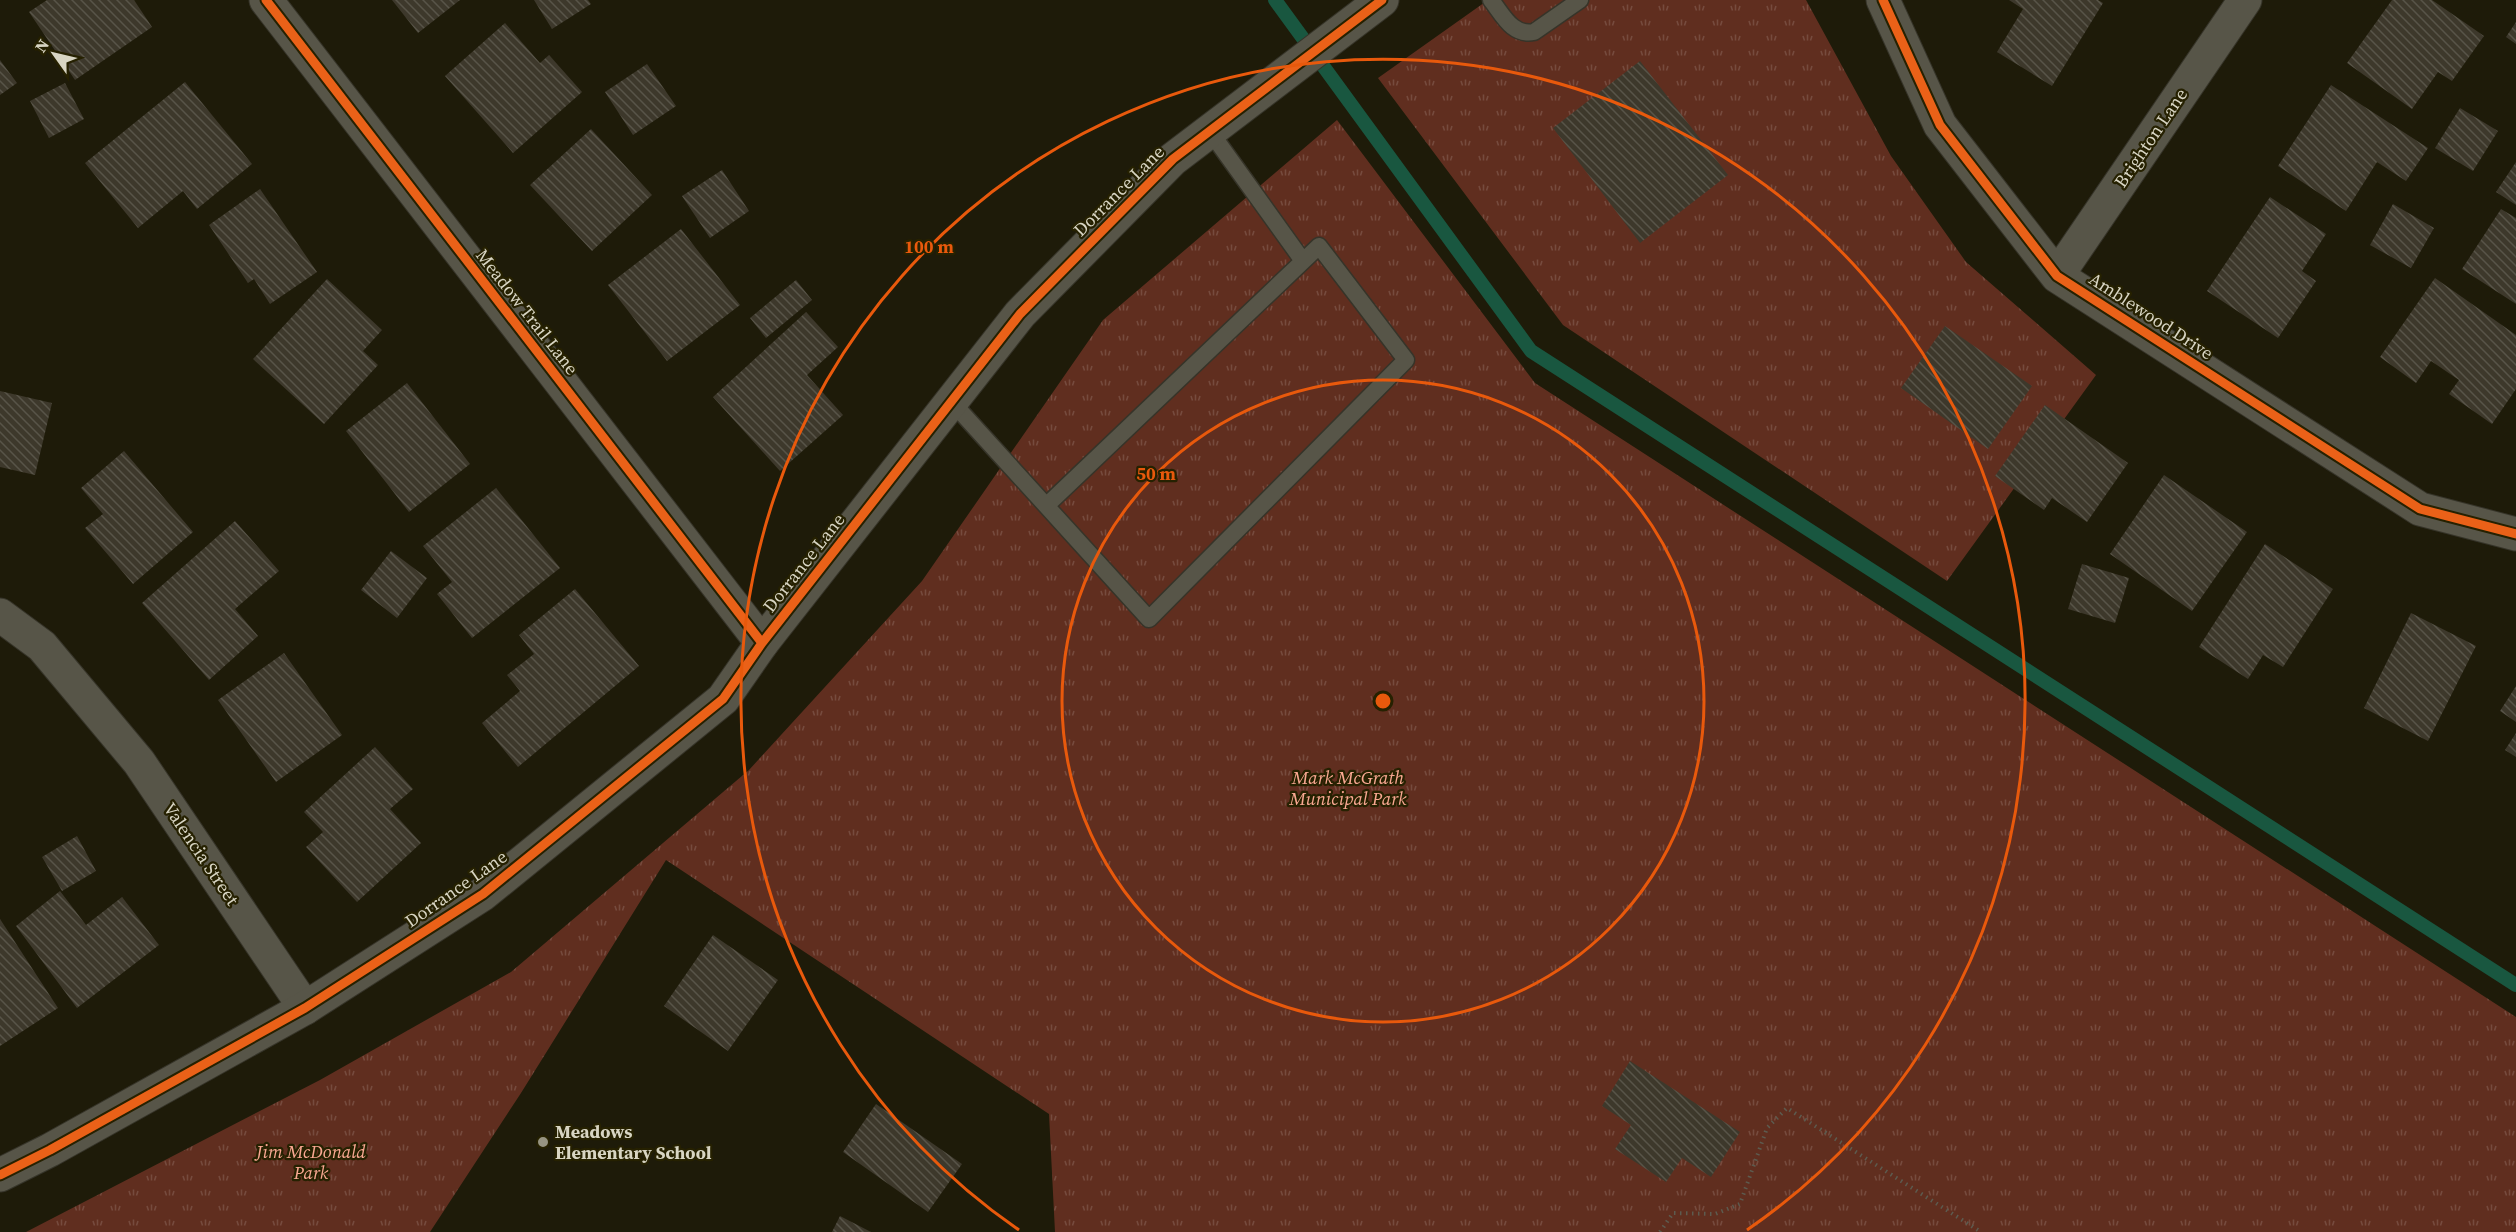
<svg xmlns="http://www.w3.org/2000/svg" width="2516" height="1232" viewBox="0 0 2516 1232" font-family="'Source Serif 4',serif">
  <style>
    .park { fill: url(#park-tufts) }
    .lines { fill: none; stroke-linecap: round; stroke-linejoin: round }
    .stream { stroke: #195740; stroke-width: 14 }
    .building { fill: url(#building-back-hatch) }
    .service-casing { stroke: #363429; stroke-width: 19 }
    .minor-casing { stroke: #363429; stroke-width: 35 }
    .tertiary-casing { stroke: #363429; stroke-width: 35 }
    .path { stroke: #5d5b4f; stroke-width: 4; stroke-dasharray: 1.5 4.5; stroke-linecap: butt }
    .service { stroke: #575548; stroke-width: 16 }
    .minor { stroke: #575548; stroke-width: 33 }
    .tertiary { stroke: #575548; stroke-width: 33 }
    .cycleway-casing { stroke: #262101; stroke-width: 13 }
    .cycleway { stroke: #ea6118; stroke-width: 9 }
    .ring { fill: none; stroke: #e8590c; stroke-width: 3 }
    .poi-dot { fill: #979482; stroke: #262101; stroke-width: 2 }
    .labels { text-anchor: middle; stroke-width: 4.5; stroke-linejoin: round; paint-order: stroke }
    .street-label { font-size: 18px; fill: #d8d5c3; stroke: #262101 }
    .park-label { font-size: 18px; font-style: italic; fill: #faa892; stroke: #262101 }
    .poi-label { font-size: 18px; font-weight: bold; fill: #d8d5c3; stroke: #262101; text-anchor: start }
    .centre { fill: #e8590c; stroke: #262101; stroke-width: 3 }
    .ring-label { font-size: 18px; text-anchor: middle; font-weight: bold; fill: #e8590c; stroke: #262101; stroke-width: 4.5; stroke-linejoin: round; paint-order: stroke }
  </style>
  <defs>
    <pattern id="park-tufts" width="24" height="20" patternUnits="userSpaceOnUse" patternTransform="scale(1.5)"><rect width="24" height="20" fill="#602e1f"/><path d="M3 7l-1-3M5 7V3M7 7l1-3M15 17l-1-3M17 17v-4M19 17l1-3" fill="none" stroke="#764b3e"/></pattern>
    <pattern id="building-back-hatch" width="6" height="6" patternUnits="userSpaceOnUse" patternTransform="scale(1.5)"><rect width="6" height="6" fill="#3d382b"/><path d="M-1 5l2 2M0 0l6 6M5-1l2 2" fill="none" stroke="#585448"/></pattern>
  </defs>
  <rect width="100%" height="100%" fill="#1e1b09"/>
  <path class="park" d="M1488,0H1806L1891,156L1966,262L2096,375L1947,581L1563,325L1378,78Z
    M1337,120L1535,383L2516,1017V1232H1055L1049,1114L666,860L521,1093L430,1232H26L320,1080L511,972L749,770L922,581L1103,320Z"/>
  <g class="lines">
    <path class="stream" d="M1275,0L1531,351L2516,985"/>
  </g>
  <path class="building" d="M47,0H134L152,27L75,80L29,12Z
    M392,0H460L418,33Z
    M534,0H588L591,4L552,29Z
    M2009,0H2098L2103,3L2052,86L1997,52L2023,9Z
    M2392,0H2432L2484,36L2452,81L2438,72L2412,109L2347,63Z
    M2516,22V44L2506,37Z
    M505,23L540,63L549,55L582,92L513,153L445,76Z
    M0,60L17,83L0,95Z
    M1640,61L1728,175L1640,243L1553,128Z
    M647,64L676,106L633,135L605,92Z
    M185,82L252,164L197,209L183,191L138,228L85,163Z
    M65,83L84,119L49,138L30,101Z
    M2331,85L2428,148L2406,181L2377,162L2346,211L2278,166Z
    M2460,108L2498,131L2473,171L2435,148Z
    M591,129L652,195L592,251L530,185Z
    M2516,162V205L2496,192Z
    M722,170L749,211L710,238L682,196Z
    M260,189L317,272L270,304L254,279L248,283L209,225Z
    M2270,197L2326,234L2302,271L2316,281L2278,338L2207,291Z
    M2393,204L2434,228L2411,268L2370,245Z
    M2501,209L2516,218V304L2462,269Z
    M681,229L740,305L667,361L608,285Z
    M2435,278L2516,335V389L2492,424L2449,394L2459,380L2431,361L2416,383L2380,357Z
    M327,279L382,330L363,351L378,365L324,424L253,359Z
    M796,280L812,300L766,338L750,318Z
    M806,312L838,347L807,375L843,415L780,471L713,397Z
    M1945,326L2032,386L1988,449L1901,388Z
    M407,383L470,464L409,512L346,431Z
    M0,391L52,403L35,475L0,467Z
    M2045,405L2128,463L2087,522L2052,498L2044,510L1995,476Z
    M124,451L193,532L133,584L85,528L103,514L81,488Z
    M2164,475L2247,532L2192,611L2110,554Z
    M496,488L560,568L472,638L437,594L452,582L423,546Z
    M235,521L279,571L235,609L258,636L209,680L142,603Z
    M2265,544L2333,589L2283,667L2263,655L2248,679L2199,647Z
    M391,551L427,578L397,618L361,590Z
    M2082,564L2129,578L2115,623L2068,609Z
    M575,589L639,666L518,767L482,723L520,691L507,675L534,654L519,635Z
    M2411,613L2476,646L2428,741L2364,708Z
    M284,653L342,735L276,782L218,700Z
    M2516,686V722L2500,711Z
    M2516,733V757L2505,750Z
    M375,747L413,789L390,809L421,843L357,902L306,847L323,832L304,812Z
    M77,836L96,871L62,891L42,857Z
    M60,891L86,925L122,897L159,945L77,1008L16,926Z
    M0,919L58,1008L0,1046Z
    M713,935L778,980L728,1051L664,1006Z
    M1630,1061L1740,1132L1711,1177L1682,1158L1666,1182L1615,1149L1631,1125L1602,1106Z
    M876,1104L962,1164L928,1212L843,1152Z
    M840,1216L871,1232H832Z"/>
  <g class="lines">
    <defs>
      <path id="service" d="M1491,0C1503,15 1512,36 1534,32L1580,0
        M1209,130L1303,261
        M951,401L1149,619L1406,360L1319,246L1047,505"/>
      <path id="minor" d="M266,0L762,643
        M1883,0L1940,125L2057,276L2420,509L2516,534
        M2057,276L2245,0
        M0,615L42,646L139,762L305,1008"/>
      <path id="tertiary" d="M0,1175L50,1150L305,1008L483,894L723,699L762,643L1020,314L1173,159L1382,0"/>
    </defs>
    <use href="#service" class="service-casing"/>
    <use href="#minor" class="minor-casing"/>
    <use href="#tertiary" class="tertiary-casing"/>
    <path class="path" d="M1660,1232L1673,1213L1715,1214L1740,1204L1767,1128L1787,1108L1981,1232"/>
    <use href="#service" class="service"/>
    <use href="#minor" class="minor"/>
    <use href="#tertiary" class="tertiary"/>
    <defs>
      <path id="cycleway" d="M266,0L762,643
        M1883,0L1940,125L2057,276L2420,509L2516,534
        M0,1175L50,1150L305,1008L483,894L723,699L762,643L1020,314L1173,159L1382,0"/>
    </defs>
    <use href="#cycleway" class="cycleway-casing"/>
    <use href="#cycleway" class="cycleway"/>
  </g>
  <g class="ring">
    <circle cx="1383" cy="701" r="321"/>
    <path d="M1019 1230A642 642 0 1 1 1747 1230"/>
  </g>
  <circle class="poi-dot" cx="543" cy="1142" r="6"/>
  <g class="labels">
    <g class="street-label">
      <text transform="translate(2151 138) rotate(-56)" y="6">Brighton Lane</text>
      <text transform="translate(1119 191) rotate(-45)" y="6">Dorrance Lane</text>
      <text transform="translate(527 312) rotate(52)" y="6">Meadow Trail Lane</text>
      <text transform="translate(2151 316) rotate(33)" y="6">Amblewood Drive</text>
      <text transform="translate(804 563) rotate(-52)" y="6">Dorrance Lane</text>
      <text transform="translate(201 854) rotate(56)" y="6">Valencia Street</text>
      <text transform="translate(456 889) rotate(-35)" y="6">Dorrance Lane</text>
    </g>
    <g class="park-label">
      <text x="1348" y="784">Mark McGrath<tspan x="1348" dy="21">Municipal Park</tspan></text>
      <text x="311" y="1158">Jim McDonald<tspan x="311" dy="21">Park</tspan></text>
    </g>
    <g class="poi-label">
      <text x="555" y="1138">Meadows<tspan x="555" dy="21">Elementary School</tspan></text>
    </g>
  </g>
  <circle cx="1383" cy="701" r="9" class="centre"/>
  <g class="ring-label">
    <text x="929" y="253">100 m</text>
    <text x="1156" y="480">50 m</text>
  </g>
  <g transform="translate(54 54) rotate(304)" stroke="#262101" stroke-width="4.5" paint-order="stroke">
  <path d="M0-4.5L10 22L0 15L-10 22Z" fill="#d8d5c3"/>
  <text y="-9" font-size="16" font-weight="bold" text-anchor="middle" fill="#d8d5c3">N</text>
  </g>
</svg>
